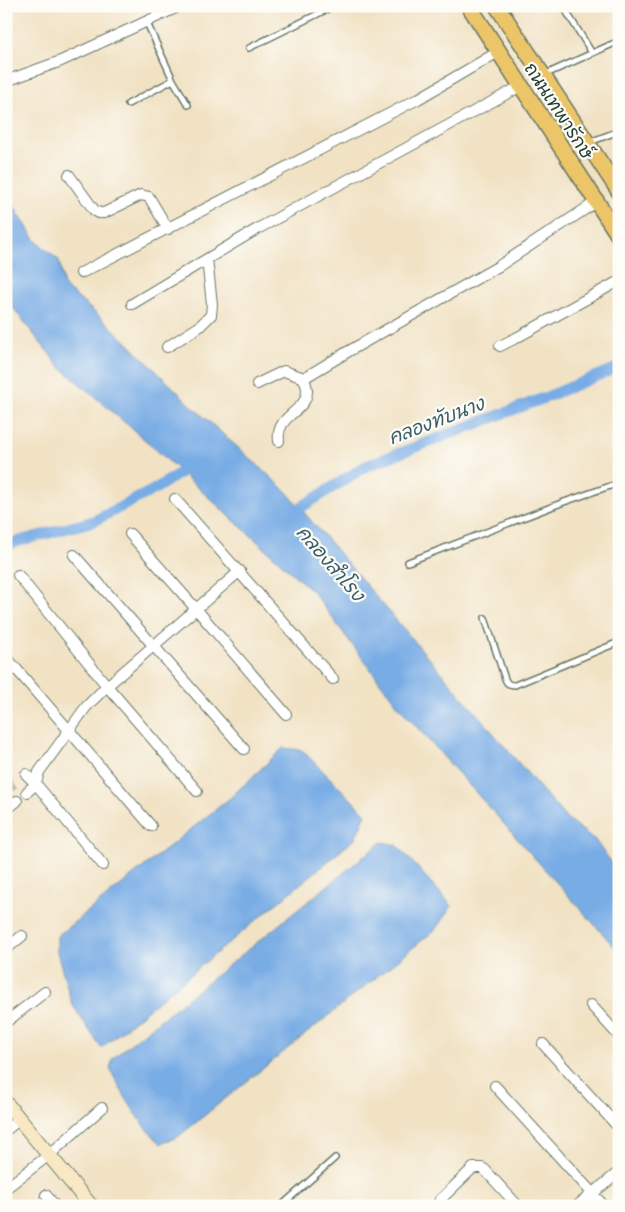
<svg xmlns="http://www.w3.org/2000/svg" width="625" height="1212" viewBox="0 0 625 1212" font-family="Mynerve,'Playpen Sans Thai',sans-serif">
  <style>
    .water { fill: #78ace5; stroke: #4c748c }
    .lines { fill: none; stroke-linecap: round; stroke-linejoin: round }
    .canal { stroke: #78ace5; stroke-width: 11 }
    .minor-tunnel { stroke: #c7c1a7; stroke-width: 10; stroke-dasharray: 10 5; stroke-linecap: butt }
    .service-casing { stroke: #687766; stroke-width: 8 }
    .minor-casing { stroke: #687766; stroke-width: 12 }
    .secondary-casing { stroke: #687766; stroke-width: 16 }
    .primary-casing { stroke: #687766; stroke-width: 18 }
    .service { stroke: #fff; stroke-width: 5 }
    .minor { stroke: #fff; stroke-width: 10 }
    .secondary { stroke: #f8e8c3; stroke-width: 14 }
    .primary { stroke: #edc569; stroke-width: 15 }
    .labels { text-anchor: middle; stroke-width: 4.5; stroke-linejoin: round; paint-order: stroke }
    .street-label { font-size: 18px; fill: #1f3d34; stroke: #fdfcf7 }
    .water-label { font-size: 19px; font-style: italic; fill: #3a5e69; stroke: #fdfcf7 }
  </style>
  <rect width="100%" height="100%" fill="#fdfcf7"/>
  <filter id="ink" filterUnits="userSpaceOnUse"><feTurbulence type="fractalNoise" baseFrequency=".02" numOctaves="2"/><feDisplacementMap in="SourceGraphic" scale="10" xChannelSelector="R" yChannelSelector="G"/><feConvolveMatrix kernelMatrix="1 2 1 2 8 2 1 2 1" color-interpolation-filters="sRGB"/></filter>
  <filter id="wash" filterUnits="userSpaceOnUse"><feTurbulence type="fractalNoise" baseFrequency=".0096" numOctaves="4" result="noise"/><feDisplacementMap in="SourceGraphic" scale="20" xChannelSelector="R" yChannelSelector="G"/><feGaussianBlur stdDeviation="1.12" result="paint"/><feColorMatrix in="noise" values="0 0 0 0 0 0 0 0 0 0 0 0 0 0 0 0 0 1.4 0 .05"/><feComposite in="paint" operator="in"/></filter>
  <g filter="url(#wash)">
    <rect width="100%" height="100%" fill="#f1e2c4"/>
    <path class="water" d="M6,194L36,241L59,260L64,286L107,323L194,408L284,489L565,817L595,840L619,874V952L398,706L313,592L152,446L58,365L6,299Z
      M283,748L302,750L366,814L355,839L101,1048L72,1004L57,952V936L230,798Z
      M382,842L397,845L452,906L435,930L179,1136L161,1144C140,1124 123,1095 110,1069L113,1058Z"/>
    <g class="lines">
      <path class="canal" d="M289,515L366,466L544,398L619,367
        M6,548L12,543L94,521L155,489L192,465"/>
    </g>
  </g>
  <g filter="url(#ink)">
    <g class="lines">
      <path class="minor-tunnel" d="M6,789L17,781"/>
      <defs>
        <path id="service" d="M563,6L592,53
          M147,23L173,80L188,105
          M249,48L334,6
          M544,75L619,41
          M128,104L173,80
          M590,142L616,132L619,138
          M408,562L564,502L619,483
          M485,618L505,679C507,684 509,685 515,685L619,642
          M281,1206L335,1158"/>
        <path id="minor" d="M6,81L61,61L180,6
          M69,175L94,210L99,213H104L141,195L149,197L168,229
          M81,273L418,99L498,52
          M132,304L207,259
          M500,346L516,338L619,281
          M167,347L199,327L211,315L212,304L207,259L259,228L521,86
          M257,384L284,371L304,378L349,351L499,266L596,202
          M279,441C275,414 308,412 307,390C307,386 305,382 304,378
          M175,499L333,679
          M130,534L197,610L286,714
          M74,555L244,749
          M18,575L107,686L197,791
          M6,657L151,826
          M26,774L36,784L103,865
          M27,792L36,784L39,772L86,707L107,686L240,571
          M6,804L12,805L17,801
          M6,949L22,936
          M591,1005L619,1036
          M6,1022L45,992
          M543,1044L619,1128
          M495,1086L604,1206
          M6,1130L20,1119
          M6,1188L49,1155L102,1108
          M46,1195L55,1206
          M438,1206L440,1200L473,1168H482L485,1170L518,1206
          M577,1206L619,1172"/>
        <path id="secondary" d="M6,1103L91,1206"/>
        <path id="primary" d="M469,6L619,236
          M497,6L619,191"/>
      </defs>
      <use href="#service" class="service-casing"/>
      <use href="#minor" class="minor-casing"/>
      <use href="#secondary" class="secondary-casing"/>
      <use href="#primary" class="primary-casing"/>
      <use href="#service" class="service"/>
      <use href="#minor" class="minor"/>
      <use href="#secondary" class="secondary"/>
      <use href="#primary" class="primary"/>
    </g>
  </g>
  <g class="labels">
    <g class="street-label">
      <text transform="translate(559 111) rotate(57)" y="6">ถนนเทพารักษ์</text>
    </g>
    <g class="water-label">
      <text transform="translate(436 420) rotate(-21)" y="7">คลองทับนาง</text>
      <text transform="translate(331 563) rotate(49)" y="7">คลองสำโรง</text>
    </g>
  </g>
  <rect width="625" height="1212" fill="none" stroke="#fdfcf7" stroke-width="25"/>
</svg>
